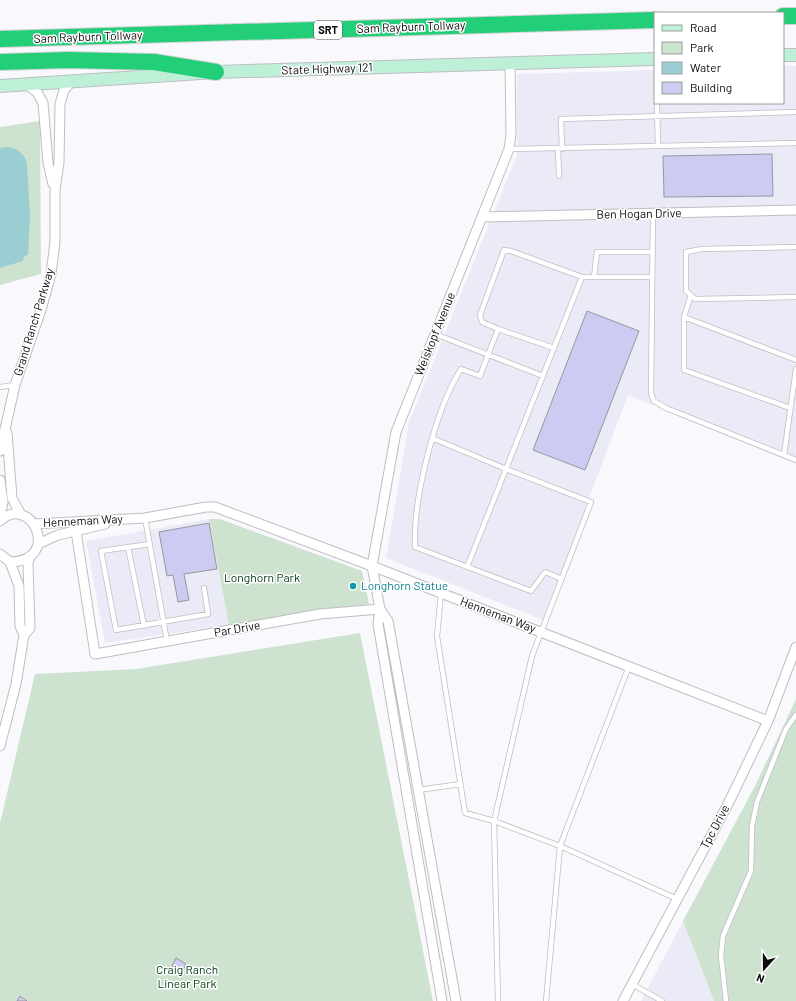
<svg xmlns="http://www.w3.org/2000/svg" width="796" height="1001" viewBox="0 0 796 1001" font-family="Barlow,sans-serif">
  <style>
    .built { fill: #ebebf7 }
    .green { fill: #cee2d0 }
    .water { fill: #9bced3 }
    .building { fill: #ccccf2; stroke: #97979c }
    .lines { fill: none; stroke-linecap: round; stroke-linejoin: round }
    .lane-casing { stroke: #bebec2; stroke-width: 6 }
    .street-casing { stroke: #bebec2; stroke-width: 11 }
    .secondary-casing { stroke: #bebec2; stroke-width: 14 }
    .highway-casing { stroke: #d3d3d4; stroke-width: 18 }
    .lane { stroke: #fff; stroke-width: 4.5 }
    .street { stroke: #fff; stroke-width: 9 }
    .secondary { stroke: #bdf0d7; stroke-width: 12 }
    .highway { stroke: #23ce79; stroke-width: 16 }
    .culture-dot { fill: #0f9aa8; stroke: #fff; stroke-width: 1.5 }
    .labels { text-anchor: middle; stroke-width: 3; stroke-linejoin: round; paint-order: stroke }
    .shield { fill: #fff; stroke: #555556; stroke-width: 1 }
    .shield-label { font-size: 11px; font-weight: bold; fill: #0c0c0e }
    .street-label { font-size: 12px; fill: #0c0c0e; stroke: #fff }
    .park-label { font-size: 12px; fill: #003611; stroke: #fff }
    .culture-label { font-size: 12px; fill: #0d838f; stroke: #fff; text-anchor: start }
  </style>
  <rect width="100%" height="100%" fill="#f9f9fd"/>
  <path class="built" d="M783,66H796V464L628,395L543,620L386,558L409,422L517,155V74L655,70V103H783Z
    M209,519L229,625L105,643L86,541Z
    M683,921L714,1001H641Z"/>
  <path class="green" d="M40,121L41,274L0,285V127Z
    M209,519H220L362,571L369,604L229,625Z
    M360,633L433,1001H0V823L35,674L136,669Z
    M796,699V1001H714L683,921L755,786Z"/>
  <path class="water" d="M6,147C17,148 24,153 27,163L30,217L28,255L24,256L23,261L0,268V148Z"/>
  <path class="building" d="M772,154L773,196L664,197L663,156Z
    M587,311L639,331L585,470L533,450Z
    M209,523L217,569L184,574L189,600L178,602L173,575L167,576L159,532Z
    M176,958L186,964L182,972L172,966Z
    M20,996L27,1001H17Z"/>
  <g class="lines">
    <defs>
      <path id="lane" d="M657,103L658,146
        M509,149L796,143
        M558,149L559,176
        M562,149L561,119L796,112
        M653,214L651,393L654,401L666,408L796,460
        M796,247L702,249L686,252V291L695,299L796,297
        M594,277L597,252H652
        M691,295L684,317V370L790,408
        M684,317L796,360
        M498,329L554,348
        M435,334L543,376
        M0,387L15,385
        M432,438L506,469L467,567
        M784,455L796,369
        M145,518L167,641
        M150,544L101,551L116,630L208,614L204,588
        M128,547L144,626
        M562,579L545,572L531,591L415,547C413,499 435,410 461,369L480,376L498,329L482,322L480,315L504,250L511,251L582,277
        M441,593L437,636L465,813L494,821L498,1001
        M629,666L560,846L677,899
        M418,790L461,784
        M632,984L662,1001
        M546,1001L560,846L494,821L532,656L591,502L506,469L582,277H652
        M726,1001L721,955L723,936L751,871L752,826L757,802L786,729L796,715"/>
      <path id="street" d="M26,84L37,92L43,103L48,163L53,184
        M482,217L796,210
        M7,433L12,498L21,515
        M0,451L15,385L41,310L51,274L55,242V190L59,163L60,104L64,90L72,81
        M0,480L3,502L0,516
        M0,521C31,492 63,561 10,562L0,554
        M34,524L145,518L206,507H215L372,566L768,721
        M76,531L95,654L320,614L380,609
        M38,544L58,535L105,524
        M10,562L19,586L20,626L24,635
        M380,609L388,621L456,1001
        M0,746L16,684L24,635L30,628L28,563L30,556
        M442,1001L378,624L380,609L372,566L396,432L509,149L511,134L510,63
        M623,1001L728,804L768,721L796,647"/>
      <path id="secondary" d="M783,55H796
        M0,86L216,72L655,59"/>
      <path id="highway" d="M783,16H796
        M0,39L655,20
        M0,62L69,60L154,62L216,72"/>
    </defs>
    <use href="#lane" class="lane-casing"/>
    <use href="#street" class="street-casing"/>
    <use href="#secondary" class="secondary-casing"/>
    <use href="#highway" class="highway-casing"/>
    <use href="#lane" class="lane"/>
    <use href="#street" class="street"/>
    <use href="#secondary" class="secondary"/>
    <use href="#highway" class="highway"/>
  </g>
  <circle class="culture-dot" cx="353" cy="586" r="4"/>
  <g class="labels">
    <rect class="shield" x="314" y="21" width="28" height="18" rx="3"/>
    <g class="shield-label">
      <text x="328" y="34">SRT</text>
    </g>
    <g class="street-label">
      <text transform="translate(411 27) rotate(-2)" y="4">Sam Rayburn Tollway</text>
      <text transform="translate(88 37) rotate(-2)" y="4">Sam Rayburn Tollway</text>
      <text transform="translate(327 69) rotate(-2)" y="4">State Highway 121</text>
      <text transform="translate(639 214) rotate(-1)" y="4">Ben Hogan Drive</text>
      <text transform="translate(34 322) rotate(-73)" y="4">Grand Ranch Parkway</text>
      <text transform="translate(435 334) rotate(-68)" y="4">Weiskopf Avenue</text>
      <text transform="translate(83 521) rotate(-3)" y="4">Henneman Way</text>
      <text transform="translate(498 615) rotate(21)" y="4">Henneman Way</text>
      <text transform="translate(237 629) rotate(-10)" y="4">Par Drive</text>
      <text transform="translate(715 827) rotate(-62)" y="4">Tpc Drive</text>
    </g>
    <g class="park-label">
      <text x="262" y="582">Longhorn Park</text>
      <text x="187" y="974">Craig Ranch<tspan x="187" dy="14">Linear Park</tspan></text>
    </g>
    <g class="culture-label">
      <text x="361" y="590">Longhorn Statue</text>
    </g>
  </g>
  <rect x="654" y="12" width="130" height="92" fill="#ffffff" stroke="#9e9e9f"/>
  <rect x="662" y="25" width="20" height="6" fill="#bdf0d7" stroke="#9e9e9f"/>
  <text x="690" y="32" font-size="12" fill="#0c0c0e">Road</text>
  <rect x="662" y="42" width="20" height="12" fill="#cee2d0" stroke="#9e9e9f"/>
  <text x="690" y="52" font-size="12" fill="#0c0c0e">Park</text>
  <rect x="662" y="62" width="20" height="12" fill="#9bced3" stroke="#9e9e9f"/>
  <text x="690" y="72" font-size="12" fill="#0c0c0e">Water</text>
  <rect x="662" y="82" width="20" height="12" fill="#ccccf2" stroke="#9e9e9f"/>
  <text x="690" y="92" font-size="12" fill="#0c0c0e">Building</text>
  <g transform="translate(764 969) rotate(201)" stroke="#ffffff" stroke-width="3" paint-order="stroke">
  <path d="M0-3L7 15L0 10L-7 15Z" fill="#0c0c0e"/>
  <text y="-6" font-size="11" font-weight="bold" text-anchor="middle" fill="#0c0c0e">N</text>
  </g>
</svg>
